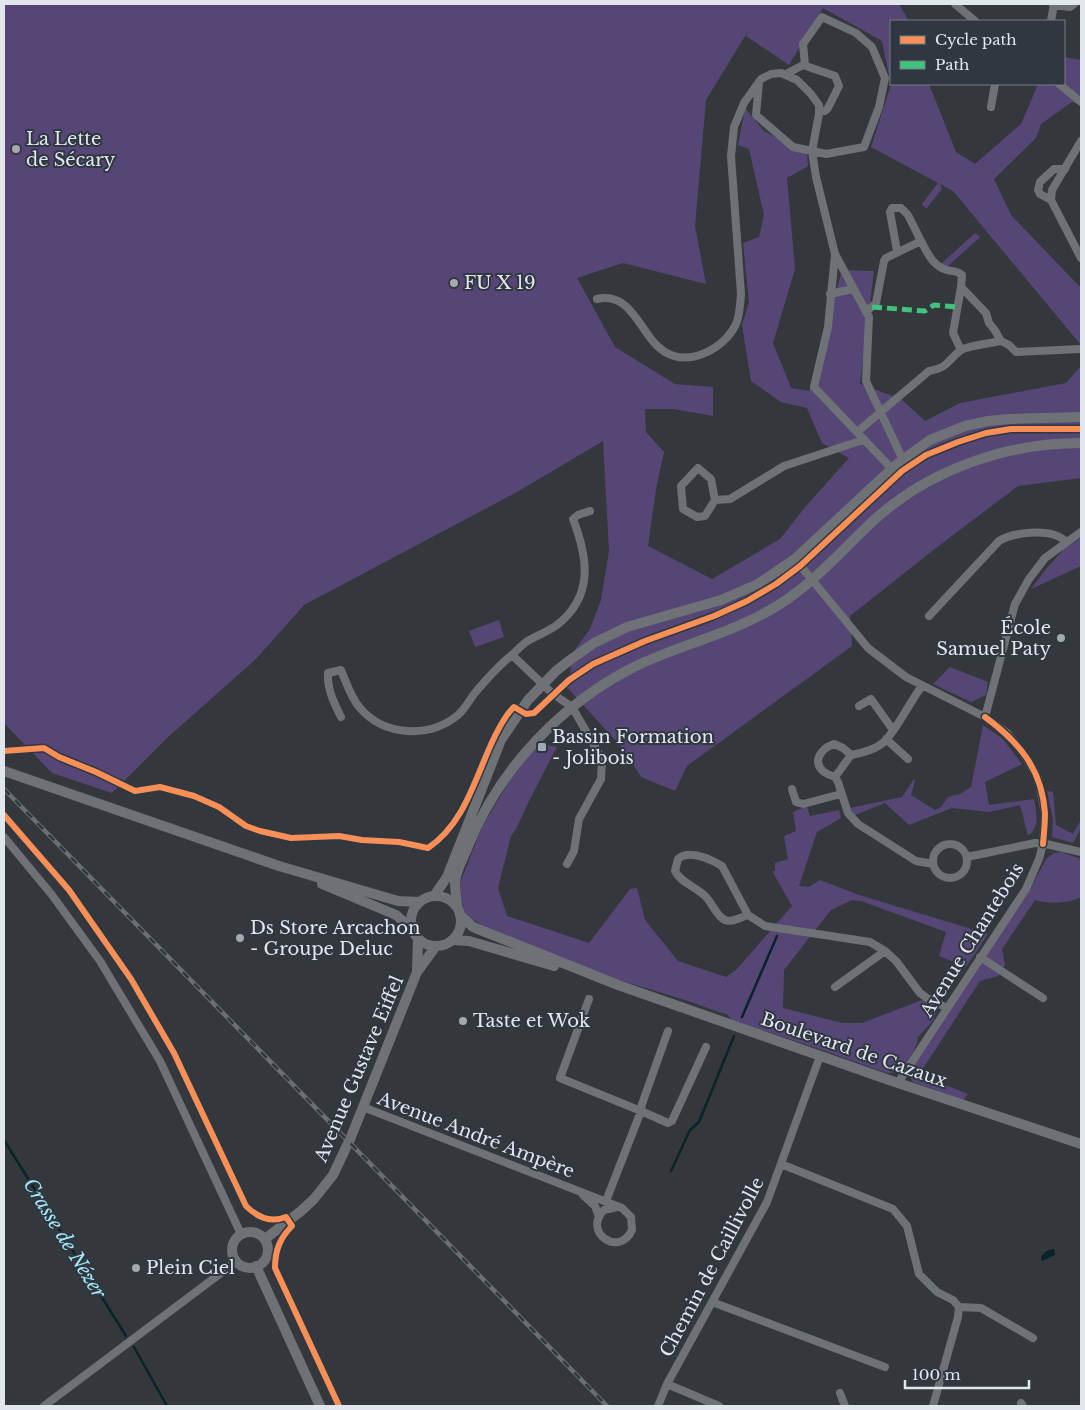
<svg xmlns="http://www.w3.org/2000/svg" width="1085" height="1410" viewBox="0 0 1085 1410" font-family="'Libre Baskerville',serif">
  <style>
    .green { fill: #554675 }
    .water { fill: #082329 }
    .lines { fill: none; stroke-linecap: round; stroke-linejoin: round }
    .stream { stroke: #082329; stroke-width: 2.5 }
    .street { stroke: #6e7276; stroke-width: 8 }
    .secondary { stroke: #6e7276; stroke-width: 10 }
    .rail-casing { stroke: #6b6e72; stroke-width: 4.5 }
    .rail { stroke: #303741; stroke-width: 2.5; stroke-dasharray: 8; stroke-linecap: butt }
    .quiet { stroke: #40c37c; stroke-width: 5; stroke-dasharray: 10 5; stroke-linecap: butt }
    .cycleway-casing { stroke: #303741; stroke-width: 9 }
    .cycleway { stroke: #f78f57; stroke-width: 6 }
    .poi-dot { fill: #a5a9af; stroke: #303741; stroke-width: 2 }
    .labels { text-anchor: middle; stroke-width: 4; stroke-linejoin: round; paint-order: stroke }
    .poi-label { font-size: 18px; fill: #e2e6ed; stroke: #303741; text-anchor: start }
    .street-label { font-size: 18px; fill: #e2e6ed; stroke: #303741 }
    .water-label { font-size: 19px; font-style: italic; fill: #a4e9fa; stroke: #303741 }
  </style>
  <rect width="100%" height="100%" fill="#34383d"/>
  <path class="green" d="M4,4H899L909,21H891V84H929L956,152L975,164L1021,124L1038,84H1064V57L1081,60V105L1072,102L1041,124L1036,138L994,179L1011,215L1081,288V345L953,191L940,184L942,189L926,209L922,204L938,183L871,147L891,85L882,41L823,8L789,65L746,36L750,28L706,100L695,226L706,284L623,263L577,278L615,347L675,384L713,387V416L673,409H645L646,432L664,452L656,489L648,546L712,579L780,539L806,506L849,458L822,443L807,408L781,402L751,381L742,325L749,302L743,243L759,237L764,215L749,149L738,145L745,108L764,131L807,154L808,166L787,178L795,269L773,343L791,388L809,391L842,270L874,271L860,384L901,399L925,421L960,403L1066,383L1081,366V478L1018,486L936,548L850,616L852,646L687,766L675,791L641,777L624,750L565,685L569,680L574,651L590,629L601,600L609,551L603,441L517,492L304,605L256,659L167,738L112,793L52,773L4,723Z
    M975,233L980,237L947,267L941,264Z
    M1081,538V566L1031,589L1046,569L1064,549Z
    M499,620L504,637L475,647L469,631Z
    M950,667L988,682L986,695L971,702L933,684Z
    M983,725L1003,739L1022,764L985,782L989,805L1034,799C1036,812 1041,827 1028,836L1020,805L989,812L952,808L909,825L885,803L855,815L850,808L902,797L914,779L915,781L911,795L935,810L941,807L948,797L960,794L971,787Z
    M538,743L557,747L530,799L516,829L511,836L498,888L507,916L589,943L630,889L637,888L645,920L678,961L726,977L736,970L792,906L772,871H775V863L788,859L784,836L796,831L793,812L807,806L810,816L839,810L841,818L817,832L799,886L809,887L820,880L859,895L988,934L966,967L939,956L946,932L861,901L852,900L831,910L784,970L783,1008L842,1023H862L927,998L934,1002L937,1011L932,1022L918,1037C917,1050 907,1062 899,1072L887,1073L819,1049L732,1020L728,1015L685,1000L616,979L492,931L470,918L463,910L460,883L482,827L512,777Z
    M1047,791L1053,792L1056,825L1073,834L1081,820V828L1073,843L1052,837L1053,820Z
    M1061,852L1081,859V897C1068,904 1049,904 1035,900L1002,949L1005,965L998,976L980,981L922,1070L925,1077L968,1094L963,1100L913,1082L909,1076L913,1067L983,959L1027,895L1046,859L1054,853Z"/>
  <path class="water" d="M1052,1249H1054L1055,1255L1042,1261L1041,1257L1045,1252Z"/>
  <g class="lines">
    <path class="stream" d="M742,1017L777,936
      M4,1140L126,1336
      M671,1171L690,1130L699,1122L734,1036
      M134,1347L167,1406"/>
    <path class="street" d="M955,4L975,21
      M1053,5L1070,7L1074,4
      M1051,21L1054,4
      M786,74L803,65L835,76L839,86L828,108L825,111H819
      M759,82L756,115L793,147L826,154L864,147L879,107L885,78L872,47L856,33L822,17L803,44L805,65
      M1059,84L1081,102
      M991,107L995,84
      M1081,141L1052,190L1051,200L1081,258
      M1051,200L1040,194L1038,190L1040,182L1054,169H1065
      M897,251L890,212L892,208H901L908,215L921,241
      M835,254L869,317L866,381L903,460
      M961,287L953,333L961,350
      M830,294L853,289
      M597,299C634,291 640,337 665,352C690,367 725,348 736,324C740,315 740,304 741,294L731,156L734,127L744,103L761,79L771,74L781,73L797,80L811,94L819,105V114L812,151L816,177L835,254L828,327L814,387L892,469
      M866,312L876,303L884,261L886,258L921,241C927,252 933,267 947,270C953,272 957,270 962,275L961,287L986,313L989,323L994,329L1001,341
      M857,432L929,371C950,367 946,361 961,350C967,346 992,343 1001,341L1009,345L1016,352L1081,349
      M698,468L711,479L715,500L705,516L697,517L683,509L681,486Z
      M715,500L730,499L784,466L863,440
      M795,559L868,648L906,677L985,717L1007,733L1023,753L1038,778L1045,813L1043,844L1039,859L1026,889L898,1083
      M929,616L999,541C1014,532 1053,527 1066,542
      M512,655C516,651 521,646 526,642C536,636 547,632 557,625C594,596 588,558 573,519L578,515L590,511
      M922,686C909,703 898,728 884,742C875,750 862,753 851,755L835,777L838,782L848,813L858,824L916,861L933,864
      M859,706L871,699L893,730
      M341,717C334,703 327,689 328,673L341,670C346,682 351,698 360,708C384,736 429,739 458,715C464,710 469,701 474,694C485,681 498,666 512,655L553,694L572,707L602,759L601,779L579,819L574,851L567,864
      M985,717L1015,604L1029,579L1045,558L1081,532
      M886,739L908,759
      M835,777C832,776 827,774 824,772C811,761 822,748 834,744L843,748L851,755
      M792,789L796,802L803,804L841,794
      M4,837L52,895L100,961L160,1061L241,1234
      M933 861a17 17 0 1 1 34 0a17 17 0 1 1-34 0Z
      M967,857L1035,843L1046,844L1081,852
      M748,915L722,866C710,859 690,849 678,859L675,871C680,882 696,887 705,896C712,902 716,916 725,920C732,923 741,917 748,915L765,926L870,942L885,951L896,961L920,993L927,998L947,1008
      M980,957L1043,998
      M835,987L885,951
      M589,999L560,1078L641,1111L668,1123L672,1121L706,1047
      M363,1107L622,1208L631,1217L632,1230C619,1258 582,1232 604,1210L617,1207
      M781,1164L893,1209L907,1226L919,1274L937,1292L953,1300L959,1307L958,1317L933,1406
      M583,1195L595,1206L599,1217
      M606,1201L641,1111L642,1104L668,1031
      M712,1302L885,1367
      M959,1307L981,1308L1033,1338
      M667,1384L719,1406
      M840,1393L845,1406
      M1021,1403L1023,1406
      M44,1406L237,1261
      M658,1406L667,1384L767,1202L820,1056"/>
    <path class="secondary" d="M4,771L279,866L398,901L419,902
      M322,884L396,915L411,928
      M434,896L447,877L501,740L528,700L556,671L570,660L594,643L627,627L721,600L758,584L795,559L897,464L930,440L965,426L988,421L1010,419L1081,417
      M411 921a25 25 0 1 1 50 0a25 25 0 1 1-50 0Z
      M457,907C457,899 455,890 455,882C456,870 465,855 469,844C501,767 562,703 636,666C684,643 735,633 780,604C815,582 843,549 873,521C928,470 1006,443 1081,443
      M460,915L473,927L618,985L892,1081L1081,1144
      M452,940L469,941L554,966
      M417,971L418,939
      M232 1250a18 18 0 1 1 36 0a18 18 0 1 1-36 0Z
      M265,1239L301,1211L314,1199L333,1175L351,1137L417,972L436,946
      M256,1266L320,1406"/>
    <defs>
      <path id="rail" d="M4,789L607,1406"/>
    </defs>
    <use href="#rail" class="rail-casing"/>
    <use href="#rail" class="rail"/>
    <path class="quiet" d="M872,307L925,311L934,305L958,307"/>
    <defs>
      <path id="cycleway" d="M985,717C1019,742 1042,769 1045,813C1045,823 1044,834 1043,844
        M4,751L44,748L59,757L96,772L135,791L160,787L194,796L219,807L246,826L260,831L291,838L339,836L362,840L399,842L428,848C466,823 476,774 495,736C500,726 506,714 514,707L526,714L534,713L569,680L593,664L645,641L714,616L747,601L776,584L800,566L902,471L926,455L958,442L986,433L1011,429H1081
        M4,815L69,890L131,979L174,1053L246,1206C257,1217 271,1223 286,1217L292,1226C280,1238 275,1250 275,1268L339,1406"/>
    </defs>
    <use href="#cycleway" class="cycleway-casing"/>
    <use href="#cycleway" class="cycleway"/>
  </g>
  <g class="poi-dot">
    <circle cx="16" cy="149" r="5"/>
    <circle cx="454" cy="283" r="5"/>
    <circle cx="1061" cy="638" r="5"/>
    <rect x="537" y="742" width="10" height="10" rx="2.5"/>
    <circle cx="240" cy="938" r="5"/>
    <circle cx="463" cy="1021" r="5"/>
    <circle cx="136" cy="1268" r="5"/>
  </g>
  <g class="labels">
    <g class="poi-label">
      <text x="26" y="145">La Lette<tspan x="26" dy="21">de Sécary</tspan></text>
      <text x="464" y="289">FU X 19</text>
      <text x="1051" y="634" text-anchor="end">École<tspan x="1051" dy="21">Samuel Paty</tspan></text>
      <text x="552" y="743">Bassin Formation<tspan x="552" dy="21">- Jolibois</tspan></text>
      <text x="250" y="934">Ds Store Arcachon<tspan x="250" dy="21">- Groupe Deluc</tspan></text>
      <text x="473" y="1027">Taste et Wok</text>
      <text x="146" y="1274">Plein Ciel</text>
    </g>
    <g class="street-label">
      <text transform="translate(972 940) rotate(-58)" y="6">Avenue Chantebois</text>
      <text transform="translate(854 1050) rotate(19)" y="6">Boulevard de Cazaux</text>
      <text transform="translate(359 1069) rotate(-67)" y="6">Avenue Gustave Eiffel</text>
      <text transform="translate(476 1135) rotate(21)" y="6">Avenue André Ampère</text>
      <text transform="translate(712 1267) rotate(-62)" y="6">Chemin de Caillivolle</text>
    </g>
    <g class="water-label">
      <text transform="translate(65 1238) rotate(58)" y="7">Crasse de Nézer</text>
    </g>
  </g>
  <rect width="1085" height="1410" fill="none" stroke="#e2e6ed" stroke-width="10"/>
  <rect x="890" y="20" width="175" height="65" fill="#303741" stroke="#777d86"/>
  <rect x="900" y="36" width="25" height="8" fill="#f78f57" stroke="#777d86"/>
  <text x="935" y="45" font-size="15" fill="#e2e6ed">Cycle path</text>
  <rect x="900" y="61" width="25" height="8" fill="#40c37c" stroke="#777d86"/>
  <text x="935" y="70" font-size="15" fill="#e2e6ed">Path</text>
  <path d="M905 1380v8h124v-8" fill="none" stroke="#e2e6ed" stroke-width="2.5"/>
  <text x="912" y="1380" font-size="15" fill="#e2e6ed" stroke="#303741" stroke-width="4" paint-order="stroke">100 m</text>
</svg>
